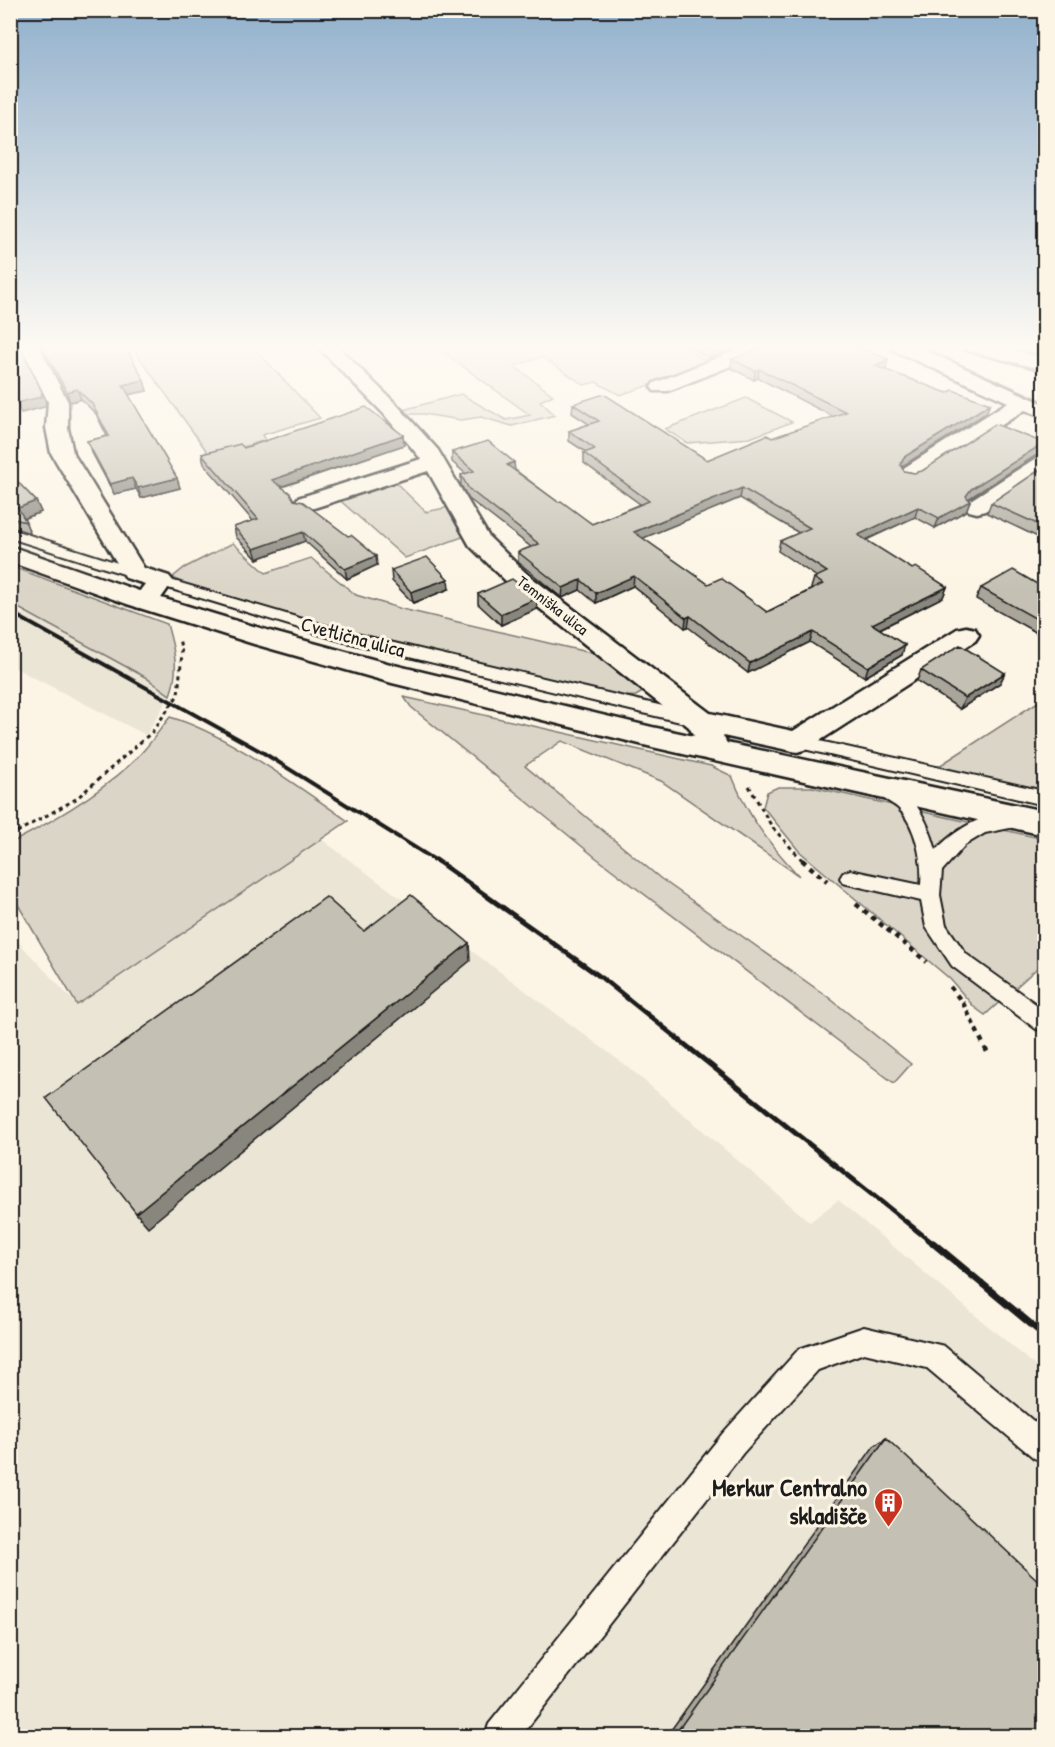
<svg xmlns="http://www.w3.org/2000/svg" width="1055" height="1747" viewBox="0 0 1055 1747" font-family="'Patrick Hand',sans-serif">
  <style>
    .built { fill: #ebe5d6 }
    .green { fill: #dbd5c8; stroke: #7c7872; stroke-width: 1.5 }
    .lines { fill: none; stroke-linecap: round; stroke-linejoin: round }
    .stream { fill: #75726c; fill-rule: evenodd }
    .service-casing { stroke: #1c1c1c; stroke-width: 4 }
    .minor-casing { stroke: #1c1c1c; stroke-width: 5 }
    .primary-casing { stroke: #1c1c1c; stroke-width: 5 }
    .path-far1 { stroke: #1c1c1c; stroke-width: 3; stroke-dasharray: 4 4; stroke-linecap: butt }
    .path { stroke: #1c1c1c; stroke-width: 4.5; stroke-dasharray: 5 5; stroke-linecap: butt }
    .service { fill: #fcf5e5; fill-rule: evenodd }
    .minor { fill: #fcf5e5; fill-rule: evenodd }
    .primary { fill: #fcf5e5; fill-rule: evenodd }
    .rail-far2 { stroke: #1c1c1c; stroke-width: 4 }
    .rail-far1 { stroke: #1c1c1c; stroke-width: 5 }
    .rail { stroke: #1c1c1c; stroke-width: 7 }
    .wall { fill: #a9a59a; stroke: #1c1c1c; stroke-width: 1.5; fill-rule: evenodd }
    .shaded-wall { fill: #89867d; stroke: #1c1c1c; stroke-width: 1.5 }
    .building { fill: #c4c0b3; stroke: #1c1c1c; stroke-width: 1.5; fill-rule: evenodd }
    .labels { text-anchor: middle; stroke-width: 6; stroke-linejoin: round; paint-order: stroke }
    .far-street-label { font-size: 16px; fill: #1c1c1c; stroke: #fcf5e5 }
    .street-label { font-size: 20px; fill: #1c1c1c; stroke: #fcf5e5 }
    .near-poi-label { font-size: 24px; font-weight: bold; fill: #1c1c1c; stroke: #fcf5e5; text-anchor: end }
  </style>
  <rect width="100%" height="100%" fill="#fcf5e5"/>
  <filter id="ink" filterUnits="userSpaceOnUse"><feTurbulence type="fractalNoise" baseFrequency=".0167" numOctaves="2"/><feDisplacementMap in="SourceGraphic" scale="12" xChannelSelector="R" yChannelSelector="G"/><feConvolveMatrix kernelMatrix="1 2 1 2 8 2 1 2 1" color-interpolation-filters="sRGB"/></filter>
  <g filter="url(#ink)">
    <path class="built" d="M10,610L30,615L145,677L170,695L146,735L11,666Z
      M321,839L628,1067L810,1222L838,1200L1044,1373V1736H11L10,933L77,1005Z"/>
    <path class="green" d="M131,346H252L320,418L262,435L265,440L211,457Z
      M435,346H471L475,349L483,346H679L713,364L620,395L596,382L584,385L542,357L514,366L553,395L540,401L555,415L512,426L481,417L461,420L423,414H407L403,410L461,394L506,420L530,415Z
      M746,398L792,422L750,438L687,443L665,429Z
      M391,478L426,512L449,507L465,536L405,558L335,496Z
      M233,543L266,573L311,558L356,595L402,609L604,656L643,683L644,691L636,696L617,697L346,630L183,584L173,577L184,568Z
      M10,566L167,624C174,649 180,669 170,695L145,677L11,604Z
      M404,697L711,766L732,776C749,819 768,842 799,876L661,781L562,741L525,766L660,878L828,997L911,1064L894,1083L595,857L411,707Z
      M1044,698V792L936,768Z
      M170,717C228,734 298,787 348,821L77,1005L11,893V843C53,821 112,787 144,750C153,740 161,728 170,717Z
      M778,787H812L1044,839V962L985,1015L974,1007L950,979L799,851L763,807L767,792Z"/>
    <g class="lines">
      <path class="stream" d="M913,346H920L1044,400V404Z"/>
      <defs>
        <path id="service" d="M10,529L140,570L142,573L135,577L130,576L10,538Z
          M160,577L347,632L697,714L703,716L706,720L703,724L697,726L338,640L155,584L153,581L155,578Z
          M797,736L1044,791V805L791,746L788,742L791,738Z
          M885,783C916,793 928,822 936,850C956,828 994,806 1025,815L1027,820L1025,825L985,833L965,845L942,871L940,895L946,925L966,954L1044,1010V1031L1036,1029L952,966L926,927L921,901L843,883L840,878L843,873L850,870L921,885C923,862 916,825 898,808C891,802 881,799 876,790L879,785Z
          M864,1327L944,1346L1044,1430V1462L1034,1458L927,1368L864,1353L818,1370L743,1453L521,1736H485L489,1724L723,1433L799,1349Z"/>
        <path id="minor" d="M21,346H39L68,402V428L73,453L144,568L169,576L173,581C162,596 156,612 136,607L132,601L145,584L126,578L51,453L46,428L48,402Z
          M317,346H337L397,405L438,450L489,537L527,574L710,713L793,731L957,629L966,627L975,629L979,635L975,641L807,749L797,752L723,736L730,749L725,756L715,759L705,756L689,727L509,584L470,546L428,471L314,508L306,510L298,508L294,503L298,498L421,459L383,413Z
          M747,346H773L771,350L668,391H654L651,387L654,383Z
          M891,346H916L1044,404V417L1025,410L918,479L910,481L902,479L899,474L902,469L1008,402L893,350Z
          M964,346H995L1044,358V370L966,350Z
          M1044,456V472L985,511L977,513L969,511L965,506L969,501L1036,458Z"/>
        <path id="primary" d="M10,546L145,593L273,632L394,665L652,727L1044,811V835L652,747L392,683L254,644L127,604L10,562Z"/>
      </defs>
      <use href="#service" class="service-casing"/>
      <use href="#minor" class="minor-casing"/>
      <use href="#primary" class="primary-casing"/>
      <path class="path-far1" d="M749,786L772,827L804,862
        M10,836L76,799L152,732L178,695L182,653L179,638"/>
      <path class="path" d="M802,860L827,881
        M856,904L927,962
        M950,987L963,1003L988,1054"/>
      <use href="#service" class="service"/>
      <use href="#minor" class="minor"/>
      <use href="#primary" class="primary"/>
      <path class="rail-far2" d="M10,612L262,752L438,862"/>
      <path class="rail-far1" d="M436,860L602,978L935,1245"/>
      <path class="rail" d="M933,1243L1044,1335"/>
    </g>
    <path class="wall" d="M40,346H125L147,391L128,395L180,488L141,498L136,489L114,494L91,451L87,441L107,436L96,414L81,399L70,402Z
      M686,346H741L710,358Z
      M857,347L886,368L884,369L986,413L901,467L904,471L914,473L1043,454L1035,456L968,499L970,501L966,511L935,528L915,517L866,540L912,569L947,587L943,597L880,629L902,655L865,677L810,642L748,673L688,627L685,628L633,586L596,603L580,590L562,598L518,562V552L531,547L469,499L461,485V475L466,474L452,462V452L515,470L558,502L592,524L640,504L584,463V453L586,452L569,441V431L589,424L572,413L573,404L707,460L834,417L758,378L754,380L731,368L732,359ZM740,498L799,533L780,541L778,551L817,577L814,578L811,588L812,589L767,612L708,584L643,538Z
      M403,435L404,445L282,487L294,500L377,565L347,579L305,541L257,559L236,537L234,527L253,521L204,464L202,454L244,448Z
      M1044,467V540L987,513L991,503Z
      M10,474L36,501L41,512L24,518L30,533L11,527Z
      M391,570L449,589L413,603L392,581Z
      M981,588H1044V628L1037,633L976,599Z
      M478,594L537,598V609L501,625L478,604Z
      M921,670L1005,673L1000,683L960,709L917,681Z
      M886,1438L1044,1737H666L874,1446Z"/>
    <path class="shaded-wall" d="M719,346H741L710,358L712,349Z
      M888,359L886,368L872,375L875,366Z
      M759,369L758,378L754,380L755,371Z
      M144,380L147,391L126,395L123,385Z
      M77,389L81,399L70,402L67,392Z
      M42,392L46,402L45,407L21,413L17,403Z
      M990,404L986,413L901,467L900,465L904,457Z
      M403,435L404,445L274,489L272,480Z
      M1044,445V451L1043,454L1035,456L968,499L970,501L966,511L935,528L939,518L966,496L971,489L1039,446Z
      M514,462L515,472L507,465Z
      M132,478L136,489L114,494L110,484Z
      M177,478L180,488L141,498L138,488Z
      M742,488L740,498L634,542V532Z
      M36,501L41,512L23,519L18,508Z
      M918,507L915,517L855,545L858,535Z
      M303,532L305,541L257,559L254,549Z
      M376,556L377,565L347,579L345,569Z
      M634,576L633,586L596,603V593Z
      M448,579L449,589L413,603L411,592Z
      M581,580L580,590L562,598L563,588Z
      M947,587L943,597L869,634L872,624Z
      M537,598V609L501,625V614Z
      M690,616L688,627L685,628L686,618Z
      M1044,621V628L1037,633L1042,622Z
      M813,632L810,642L748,673L750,663Z
      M905,645L902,655L865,677L868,667Z
      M1005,673L1000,683L960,709L965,698Z
      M469,943L470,961L148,1227L136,1213Z"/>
    <path class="building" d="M10,346H20L42,392L41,397L17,403L10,389Z
      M42,346H125L144,380L123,385L177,478L138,488L132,478L110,484L87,441L109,436L92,404L77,389L67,392Z
      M705,346H719L712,349Z
      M766,346H854L888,359L875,366L947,393L953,390L990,404L904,457L900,465L904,471L914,473L922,471L995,424L1044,443V445L1039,446L971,489L966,496L970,501L939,518L918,507L858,535L912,569L916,567L947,587L872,624L905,645L868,667L813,632L750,663L690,616L686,618L634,576L596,593L581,580L563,588L518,552L539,544L469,489L461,475L474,471L452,452L488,441L514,462L507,465L558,502L561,501L592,524L649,501L584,453L595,449L569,431L599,421L573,404L604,394L707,460L767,435L772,438L846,412L759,369L755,371L732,359ZM742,488L810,528L780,541L827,572L814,578L823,584L767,612L721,578L708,584L634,532Z
      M366,407L403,435L272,480L290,493L294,500L303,502L348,536L351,535L376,556L345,569L303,532L254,549L234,527L258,519L202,454L240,444L244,448Z
      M1044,467V527L991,503Z
      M10,474L36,501L18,508L26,522L10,518Z
      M427,557L448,579L411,592L391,570Z
      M1013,570L1044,588V621L1042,622L981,588Z
      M512,579L537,598L501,614L478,594Z
      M960,645L1005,673L965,698L921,670Z
      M411,895L469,943L136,1213L46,1098L326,897L364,931Z
      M886,1438L1044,1586V1737H673Z"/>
  </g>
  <linearGradient id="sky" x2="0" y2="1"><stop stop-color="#91b0cc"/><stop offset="0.59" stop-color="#fefaf3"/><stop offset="1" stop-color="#fefaf3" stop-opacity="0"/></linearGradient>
  <rect width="1055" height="590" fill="url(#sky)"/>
  <defs>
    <symbol id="building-pin" viewBox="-11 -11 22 30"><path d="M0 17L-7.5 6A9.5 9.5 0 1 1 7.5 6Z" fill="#c8321e" stroke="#fcf5e5"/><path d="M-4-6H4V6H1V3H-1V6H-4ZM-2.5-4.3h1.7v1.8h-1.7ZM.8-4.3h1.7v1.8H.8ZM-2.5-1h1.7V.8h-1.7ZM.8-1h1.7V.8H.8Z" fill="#fff"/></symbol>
  </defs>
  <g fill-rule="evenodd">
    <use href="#building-pin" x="872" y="1486" width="33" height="45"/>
  </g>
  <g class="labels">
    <g class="far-street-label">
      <text transform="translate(553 605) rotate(38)" y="6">Temniška ulica</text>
    </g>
    <g class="street-label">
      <text transform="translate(353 637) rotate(15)" y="7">Cvetlična ulica</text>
    </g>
    <g class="near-poi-label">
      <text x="867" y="1496">Merkur Centralno<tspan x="867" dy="28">skladišče</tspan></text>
    </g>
  </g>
  <rect width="1055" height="1747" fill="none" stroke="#fcf5e5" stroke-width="36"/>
  <rect x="18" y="18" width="1019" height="1711" fill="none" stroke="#1c1c1c" stroke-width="2" filter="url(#ink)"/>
</svg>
